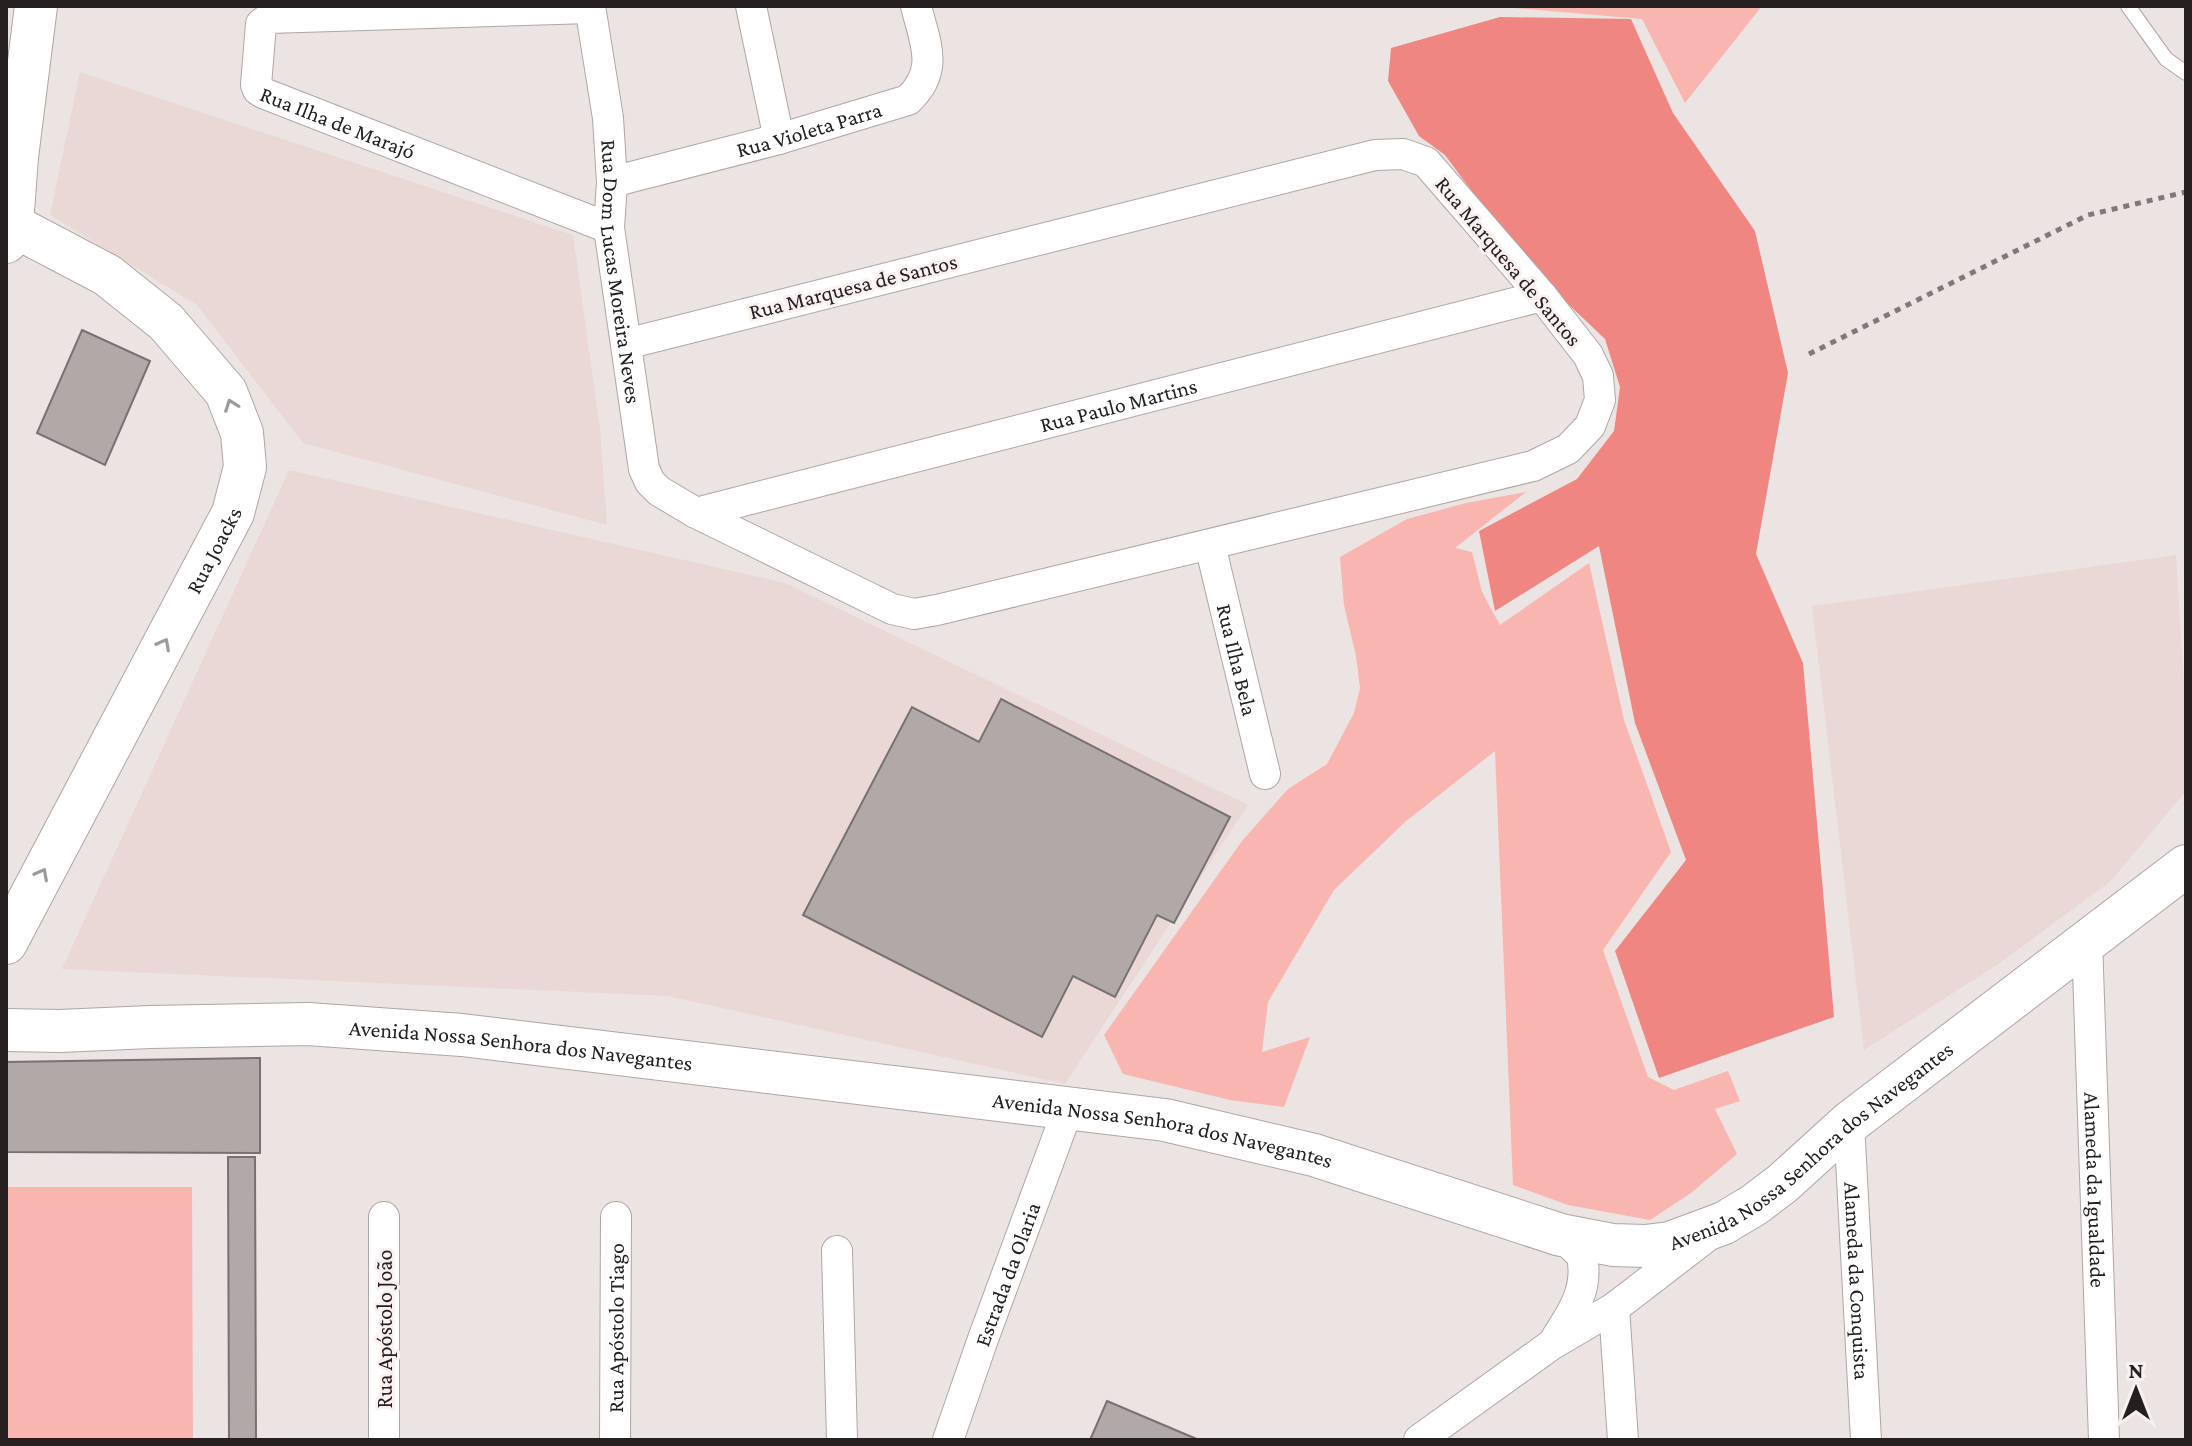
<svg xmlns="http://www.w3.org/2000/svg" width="2192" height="1446" viewBox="0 0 2192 1446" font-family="'Crimson Pro',serif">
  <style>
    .built { fill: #e9d8d6 }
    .green { fill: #f9b5b0 }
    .forest { fill: #f08681 }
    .building { fill: #b0a9a8; stroke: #787171; stroke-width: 2 }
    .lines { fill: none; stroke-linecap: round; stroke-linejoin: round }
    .lane-casing { stroke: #aea6a5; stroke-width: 16 }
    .street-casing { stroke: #aea6a5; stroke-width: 32 }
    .secondary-casing { stroke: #aea6a5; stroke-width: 44 }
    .path { stroke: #7f7a79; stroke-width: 5; stroke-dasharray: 6 6; stroke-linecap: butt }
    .lane { stroke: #fff; stroke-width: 14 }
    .street { stroke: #fff; stroke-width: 30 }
    .secondary { stroke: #fff; stroke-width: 42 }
    .oneway { stroke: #9c9b9a }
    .labels { text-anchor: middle; stroke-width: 6; stroke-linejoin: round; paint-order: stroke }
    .street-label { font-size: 22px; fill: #23201f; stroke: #f9f1f0 }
  </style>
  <rect width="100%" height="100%" fill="#ebe4e3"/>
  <path class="built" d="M80,72L573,235L600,429L607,525L303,443L197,305L50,215Z
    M289,470L785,583L1248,805L1065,1084L668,996L62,969Z
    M2176,555L2184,687L2185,792L2111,881L2000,963L1864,1050L1812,606Z"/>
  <path class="green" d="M1513,6H1762L1685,103L1642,19L1514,8Z
    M1526,492L1455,548L1472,552L1482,592L1500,625L1589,563L1624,720L1671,852L1603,950L1648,1077L1674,1090L1728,1071L1740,1101L1715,1109L1737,1154L1691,1193L1650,1220L1568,1205L1513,1185L1495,751L1405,822L1334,890L1268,1002L1262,1052L1310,1037L1284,1107L1230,1100L1123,1074L1104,1035L1242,841L1288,789L1327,764L1354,713L1360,688L1356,656L1344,605L1340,557L1407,519L1466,503Z
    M6,1187H192L193,1440H6Z"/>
  <path class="forest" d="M1500,17L1631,19L1673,113L1755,231L1788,373L1756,554L1803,663L1834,1017L1659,1078L1615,951L1686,860L1635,723L1599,546L1495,611L1479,531L1577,479L1614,431L1620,387L1605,339L1547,284L1485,209L1445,155L1419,136L1388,81L1391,48Z"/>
  <path class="building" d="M82,330L150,361L105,465L37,433Z
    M1001,699L1230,817L1174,923L1157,915L1115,997L1073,976L1042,1037L803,915L912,707L979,742Z
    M260,1058V1153L6,1152V1062Z
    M228,1157H255L256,1440H229Z
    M1107,1401L1199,1440H1090Z"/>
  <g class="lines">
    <defs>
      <path id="lane" d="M2128,6L2166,59L2186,73"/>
      <g id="street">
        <path id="s1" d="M590,6L608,118L612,182L609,228L644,469L650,482L659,491L696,513L892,609L914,614L937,610L1533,466L1568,449L1590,426L1600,400L1598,376L1588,355L1542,296L1426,162L1403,154L1375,155L626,344"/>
        <path d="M751,6L779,139"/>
        <path id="s2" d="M590,8L269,18L261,24L256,85L258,90L263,93L609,228"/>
        <path id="s3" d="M612,182L779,139L908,100C940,70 925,43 916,6"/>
        <path id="s4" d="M696,513L1542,296"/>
        <path id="s5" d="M1210,545L1265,774"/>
        <path id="s6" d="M2087,940L2104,1440"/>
        <path id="s7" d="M1849,1123L1866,1440"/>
        <path d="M837,1251L842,1440"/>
        <path d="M1614,1308L1623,1440"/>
        <path d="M1555,1340C1572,1313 1589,1290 1582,1256L1561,1235"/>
        <path d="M384,1440V1217"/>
        <path id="s8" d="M615,1440L616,1217"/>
        <path id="s9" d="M948,1440L983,1339L1068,1109"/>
        <path d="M1419,1440L1551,1345L1614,1308L1705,1238"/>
      </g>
      <g id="secondary">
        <path d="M6,242L12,225L17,157L36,6"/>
        <path id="s10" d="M6,943L233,513L245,467L242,433L226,392L166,322L107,275L12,225"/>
        <path id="s11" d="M6,1030L60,1031L150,1027L308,1024L462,1035L1165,1120L1314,1155L1561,1235L1613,1245L1645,1246L1670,1243L1724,1223L1754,1205L1783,1183L1849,1123L2186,866"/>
      </g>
    </defs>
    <use href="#lane" class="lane-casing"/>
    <use href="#street" class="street-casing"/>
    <use href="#secondary" class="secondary-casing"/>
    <path class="path" d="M1809,354L2088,215L2186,192"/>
    <use href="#lane" class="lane"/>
    <use href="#street" class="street"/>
    <use href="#secondary" class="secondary"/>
  </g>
  <defs><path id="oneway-chevron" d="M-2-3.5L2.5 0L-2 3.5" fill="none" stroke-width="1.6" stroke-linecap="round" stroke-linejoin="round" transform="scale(2)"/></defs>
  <g class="oneway">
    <use href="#oneway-chevron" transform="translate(231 405) rotate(-110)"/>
    <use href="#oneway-chevron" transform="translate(164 644) rotate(-62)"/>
    <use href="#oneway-chevron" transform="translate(42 874) rotate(-62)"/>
  </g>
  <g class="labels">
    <g class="street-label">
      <text dy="8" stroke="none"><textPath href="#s2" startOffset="484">Rua Ilha de Marajó</textPath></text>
      <text dy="8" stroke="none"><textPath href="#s3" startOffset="204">Rua Violeta Parra</textPath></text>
      <text transform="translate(1509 261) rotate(50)" y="8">Rua Marquesa de Santos</text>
      <text dy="8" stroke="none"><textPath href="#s1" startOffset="268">Rua Dom Lucas Moreira Neves</textPath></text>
      <text transform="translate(853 286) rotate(-14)" y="8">Rua Marquesa de Santos</text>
      <text dy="8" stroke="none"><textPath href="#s4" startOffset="436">Rua Paulo Martins</textPath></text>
      <text dy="8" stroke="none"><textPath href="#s10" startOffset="444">Rua Joacks</textPath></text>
      <text dy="8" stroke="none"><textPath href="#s5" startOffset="118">Rua Ilha Bela</textPath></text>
      <text dy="8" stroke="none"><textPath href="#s11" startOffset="516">Avenida Nossa Senhora dos Navegantes</textPath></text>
      <text dy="8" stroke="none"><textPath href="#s11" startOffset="1164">Avenida Nossa Senhora dos Navegantes</textPath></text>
      <text dy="8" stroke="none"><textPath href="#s11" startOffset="1860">Avenida Nossa Senhora dos Navegantes</textPath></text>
      <text dy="8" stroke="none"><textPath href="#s6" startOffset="250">Alameda da Igualdade</textPath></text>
      <text dy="8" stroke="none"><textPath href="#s9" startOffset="176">Estrada da Olaria</textPath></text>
      <text dy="8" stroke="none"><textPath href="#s7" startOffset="158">Alameda da Conquista</textPath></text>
      <text transform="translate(384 1329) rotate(-90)" y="8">Rua Apóstolo João</text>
      <text dy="8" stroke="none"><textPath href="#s8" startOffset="112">Rua Apóstolo Tiago</textPath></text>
    </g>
  </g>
  <rect width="2192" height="1446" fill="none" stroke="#23201f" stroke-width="16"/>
  <g transform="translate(2136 1390)" stroke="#f9f1f0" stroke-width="6" paint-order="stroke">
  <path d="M0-6L14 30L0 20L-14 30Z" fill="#23201f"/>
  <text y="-12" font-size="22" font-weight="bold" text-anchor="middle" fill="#23201f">N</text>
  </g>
</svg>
